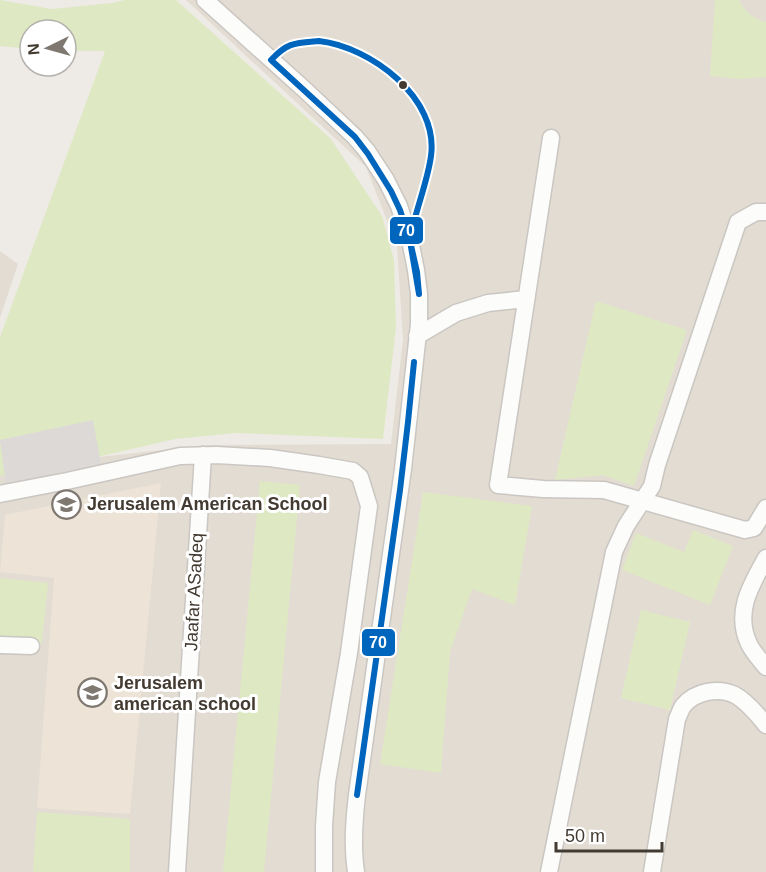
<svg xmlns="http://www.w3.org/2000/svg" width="766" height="872" viewBox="0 0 766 872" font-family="Helvetica,sans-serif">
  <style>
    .residential { fill: #e3dcd2 }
    .education { fill: #ede4d7 }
    .green { fill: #dee9c4 }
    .parking { fill: #ddd9d6 }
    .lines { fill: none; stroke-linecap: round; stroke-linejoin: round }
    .minor-casing { stroke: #cac6c2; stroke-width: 19 }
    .minor { stroke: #fcfcfb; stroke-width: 16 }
    .bus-1-casing { stroke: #fff; stroke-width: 10 }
    .bus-1 { stroke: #0065bd; stroke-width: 6 }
    .bus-dot { fill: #433b32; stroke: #fff; stroke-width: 2 }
    .labels { text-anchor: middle; stroke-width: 6; stroke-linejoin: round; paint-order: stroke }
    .poi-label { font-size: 18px; font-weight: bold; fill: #433b32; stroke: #fff; text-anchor: start }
    .street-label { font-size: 18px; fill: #433b32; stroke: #fff }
    .line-badge { stroke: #fff; stroke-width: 2 }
    .badge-label { font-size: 16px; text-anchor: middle; font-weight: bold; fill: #fff }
  </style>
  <rect width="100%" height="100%" fill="#eeeae6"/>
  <path class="residential" d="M186,0H766V872H0V468L207,445L391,444L403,340L397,246L366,167Z
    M0,251L18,264L0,318Z"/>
  <path class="education" d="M161,483L130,814L37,808L54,578L0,572L5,515Z"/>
  <path class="green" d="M0,0L52,9L112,3L125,0H176L331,139L382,216L394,260L396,327L383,439L236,433L175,439L54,467L0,476V337L105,51H66V30H30V49L0,46Z
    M715,0H739C745,12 753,19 766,22V77L740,79L710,76Z
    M596,301L687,330L634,486L603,475L555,480Z
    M260,481L300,485L264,872H223Z
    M423,492L532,506L515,605L472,589L450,652L441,773L380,764Z
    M693,530L733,546L710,605L622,570L636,533L684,552Z
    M0,578L48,583L42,643L0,639Z
    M641,610L690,622L670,710L621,698Z
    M37,812L130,819V872H33Z"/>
  <path class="parking" d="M93,420L101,464L6,485L0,440Z"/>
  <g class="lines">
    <defs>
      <path id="minor" d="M205,0L305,90L355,137L367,151L386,180L399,206L410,240L416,270L419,294V324L403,469L357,795C354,821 352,846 356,872
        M551,138L498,485L543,489L604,490L745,530L754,528L766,508
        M417,336L456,313L488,303L526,299
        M0,494L67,481L180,456L216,455L270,458L319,465L353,471L360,477L369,506L349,653L327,782L324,826V872
        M766,558C751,585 734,612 749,644C753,652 760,660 766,667
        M0,645L31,646
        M177,872L203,455
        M549,872L614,552L626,526L652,486L657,465L738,222L756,212H766
        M652,872L677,719C679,715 681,709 683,706C695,691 719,687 735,695C746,701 758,715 766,725"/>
    </defs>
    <use href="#minor" class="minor-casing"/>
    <use href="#minor" class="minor"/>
    <defs>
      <path id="bus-1" d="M319,41C371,47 439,98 431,156C427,185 414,213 410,241L400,210L391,191L368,154L355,137L271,60C288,42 295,43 319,41Z
        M410,241L417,272L419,294
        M410,241L419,294
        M408,422L414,362
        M408,422L414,362
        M400,490L408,422
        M400,490L408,422
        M357,795L400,490
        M357,795L400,490"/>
    </defs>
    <use href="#bus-1" class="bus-1-casing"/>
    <use href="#bus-1" class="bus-1"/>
  </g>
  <defs>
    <symbol id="school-ring" viewBox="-11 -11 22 22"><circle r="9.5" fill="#fff" stroke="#7f7871" stroke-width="1.5"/><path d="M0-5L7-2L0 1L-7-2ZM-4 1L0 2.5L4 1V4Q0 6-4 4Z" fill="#7f7871"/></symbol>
  </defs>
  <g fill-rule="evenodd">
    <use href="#school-ring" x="50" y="488" width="33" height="33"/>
    <use href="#school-ring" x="76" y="676" width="33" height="33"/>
  </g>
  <circle class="bus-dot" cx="403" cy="85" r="5"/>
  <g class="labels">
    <g class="poi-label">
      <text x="87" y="510">Jerusalem American School</text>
      <text x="114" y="689">Jerusalem<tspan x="114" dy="21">american school</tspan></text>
    </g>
    <g class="street-label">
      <text transform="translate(194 592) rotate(-87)" y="6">Jaafar ASadeq</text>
    </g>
  </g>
  <g class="line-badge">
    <rect x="389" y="216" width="35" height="29" rx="6" fill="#0065bd"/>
    <rect x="361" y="628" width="35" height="29" rx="6" fill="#0065bd"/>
  </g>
  <g class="badge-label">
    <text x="406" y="236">70</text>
    <text x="378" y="648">70</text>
  </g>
  <g transform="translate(48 48) rotate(265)"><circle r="28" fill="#ffffff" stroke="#b4b1ad" stroke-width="1.5"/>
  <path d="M0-4.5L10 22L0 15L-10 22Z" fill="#7f7871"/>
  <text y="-9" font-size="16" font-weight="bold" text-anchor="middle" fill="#433b32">N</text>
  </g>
  <path d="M556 842v9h106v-9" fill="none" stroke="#433b32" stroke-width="3"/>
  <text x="565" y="842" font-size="18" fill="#433b32" stroke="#ffffff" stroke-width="4.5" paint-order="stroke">50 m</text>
</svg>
